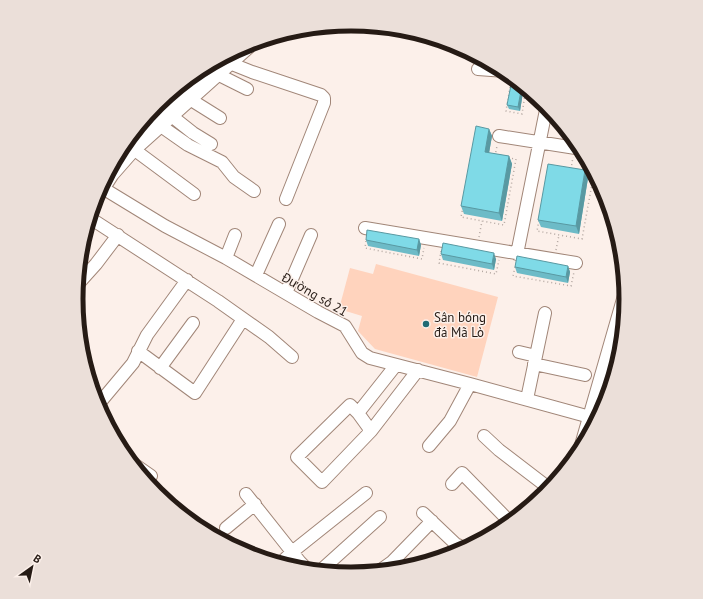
<svg xmlns="http://www.w3.org/2000/svg" width="703" height="599" viewBox="0 0 703 599" font-family="'PT Sans',sans-serif">
  <style>
    .green { fill: #ffd3bd }
    .lines { fill: none; stroke-linecap: round; stroke-linejoin: round }
    .minor-casing { stroke: #a18678; stroke-width: 14 }
    .major-casing { stroke: #a18678; stroke-width: 17 }
    .highway-casing { stroke: #a18678; stroke-width: 20 }
    .path { stroke: #b4a8a2; stroke-width: 1.5; stroke-dasharray: 1 3; stroke-linecap: butt }
    .minor { stroke: #fff; stroke-width: 12 }
    .major { stroke: #fff; stroke-width: 15 }
    .highway { stroke: #fff; stroke-width: 18 }
    .wall { fill: #6dbbc7 }
    .shaded-wall { fill: #5999a2 }
    .building { fill: #7fdae7; stroke: #5999a2 }
    .poi-dot { fill: #1f6a74; stroke: #fcf0ea; stroke-width: 1.5 }
    .labels { text-anchor: middle; stroke-width: 3; stroke-linejoin: round; paint-order: stroke }
    .street-label { font-size: 13px; fill: #261b15; stroke: #fcf0ea }
    .poi-label { font-size: 13px; fill: #261b15; stroke: #fcf0ea; text-anchor: start }
    .rim { fill: none; stroke: #261b15; stroke-width: 5 }
  </style>
  <rect width="100%" height="100%" fill="#fcf0ea"/>
  <path class="green" d="M376,264L498,297L477,377L375,349L358,331L362,316L339,309L350,268L373,274Z"/>
  <g class="lines">
    <defs>
      <path id="minor" d="M227,62L252,72L321,95L324,98V103L286,199
        M478,69L505,71
        M215,73L247,89
        M188,98L220,118
        M169,114L193,133L211,144
        M158,124L188,145L222,162L234,177L254,191
        M499,136L582,149
        M132,148L194,194
        M101,187L165,226L226,258L318,312L345,326L362,353L370,358L470,384L590,417
        M90,218L218,301L269,337L292,357
        M365,228L576,263
        M517,254L547,105
        M226,258L235,235
        M256,275L279,224
        M78,284L96,264L118,235
        M286,293L311,235
        M614,335L623,341
        M138,351L195,393L243,319
        M519,352L536,356
        M608,356L619,362
        M534,364L585,375
        M160,368L193,323
        M527,399L545,313
        M595,399L605,407
        M97,406L133,363L147,335L187,280
        M358,413L396,365
        M371,431L358,413L350,405L297,457L322,482L371,431L418,370
        M484,436L499,450L550,489
        M429,446L450,421L470,384
        M128,460L151,476
        M452,484L462,473L511,523
        M246,494L300,562L309,571
        M423,513L463,551
        M226,528L255,504
        M447,557L458,545
        M280,564L292,552L366,493
        M319,572L380,517
        M378,572L392,562L432,521"/>
      <path id="major" d="M580,454L626,294"/>
      <path id="highway" d="M160,108L191,77
        M101,187L110,173L132,148L247,45"/>
    </defs>
    <use href="#minor" class="minor-casing"/>
    <use href="#major" class="major-casing"/>
    <use href="#highway" class="highway-casing"/>
    <path class="path" d="M513,81H511L506,111L522,114L526,88
      M495,156L497,146
      M549,165L594,173L582,239L537,231Z
      M571,169L573,157
      M463,207L461,217L504,225L516,159L508,158
      M479,237L482,221
      M366,241L365,248L422,259L424,248
      M556,250L559,235
      M441,251L439,263L496,274L499,260
      M515,267L513,276L571,286L574,272"/>
    <use href="#minor" class="minor"/>
    <use href="#major" class="major"/>
    <use href="#highway" class="highway"/>
  </g>
  <path class="wall" d="M518,81L524,86L520,111L509,109L507,105Z
    M489,129L492,136L489,153L509,156L512,164L502,221L464,214L461,206Z
    M588,178L579,234L541,227L538,220Z
    M419,239L421,245L419,256L368,246L366,240Z
    M441,254L496,259L494,270L443,260Z
    M568,266L570,272L568,283L517,273L515,267Z"/>
  <path class="shaded-wall" d="M522,85L524,86L520,111L518,107Z
    M489,129L492,136L488,159L485,152Z
    M509,156L512,164L502,221L499,213Z
    M585,170L588,178L579,234L576,226Z
    M419,239L421,245L419,256L417,250Z
    M494,253L496,259L494,270L492,264Z
    M568,266L570,272L568,283L566,277Z"/>
  <path class="building" d="M512,80L518,81L522,85L518,107L507,105Z
    M476,126L489,129L485,152L509,156L499,213L461,206Z
    M548,164L585,170L576,226L538,220Z
    M367,230L419,239L417,250L366,240Z
    M443,243L494,253L492,264L441,254Z
    M517,256L568,266L566,277L515,267Z"/>
  <circle class="poi-dot" cx="426" cy="324" r="4"/>
  <g class="labels">
    <g class="street-label">
      <text transform="translate(315 294) rotate(30)" y="5">Đường số 21</text>
    </g>
    <g class="poi-label">
      <text x="434" y="322">Sân bóng<tspan x="434" dy="15">đá Mã Lò</tspan></text>
    </g>
  </g>
  <path d="M0 0H703V599H0ZM83 299a268 268 0 1 1 536 0a268 268 0 1 1-536 0Z" fill="#ebdfd9" fill-rule="evenodd"/>
  <path class="rim" d="M83 299a268 268 0 1 1 536 0a268 268 0 1 1-536 0Z"/>
  <g transform="translate(32 567) rotate(33)" stroke="#fcf0ea" stroke-width="3" paint-order="stroke">
  <path d="M0-3L7 15L0 10L-7 15Z" fill="#261b15"/>
  <text y="-6" font-size="11" font-weight="bold" text-anchor="middle" fill="#261b15">B</text>
  </g>
</svg>
